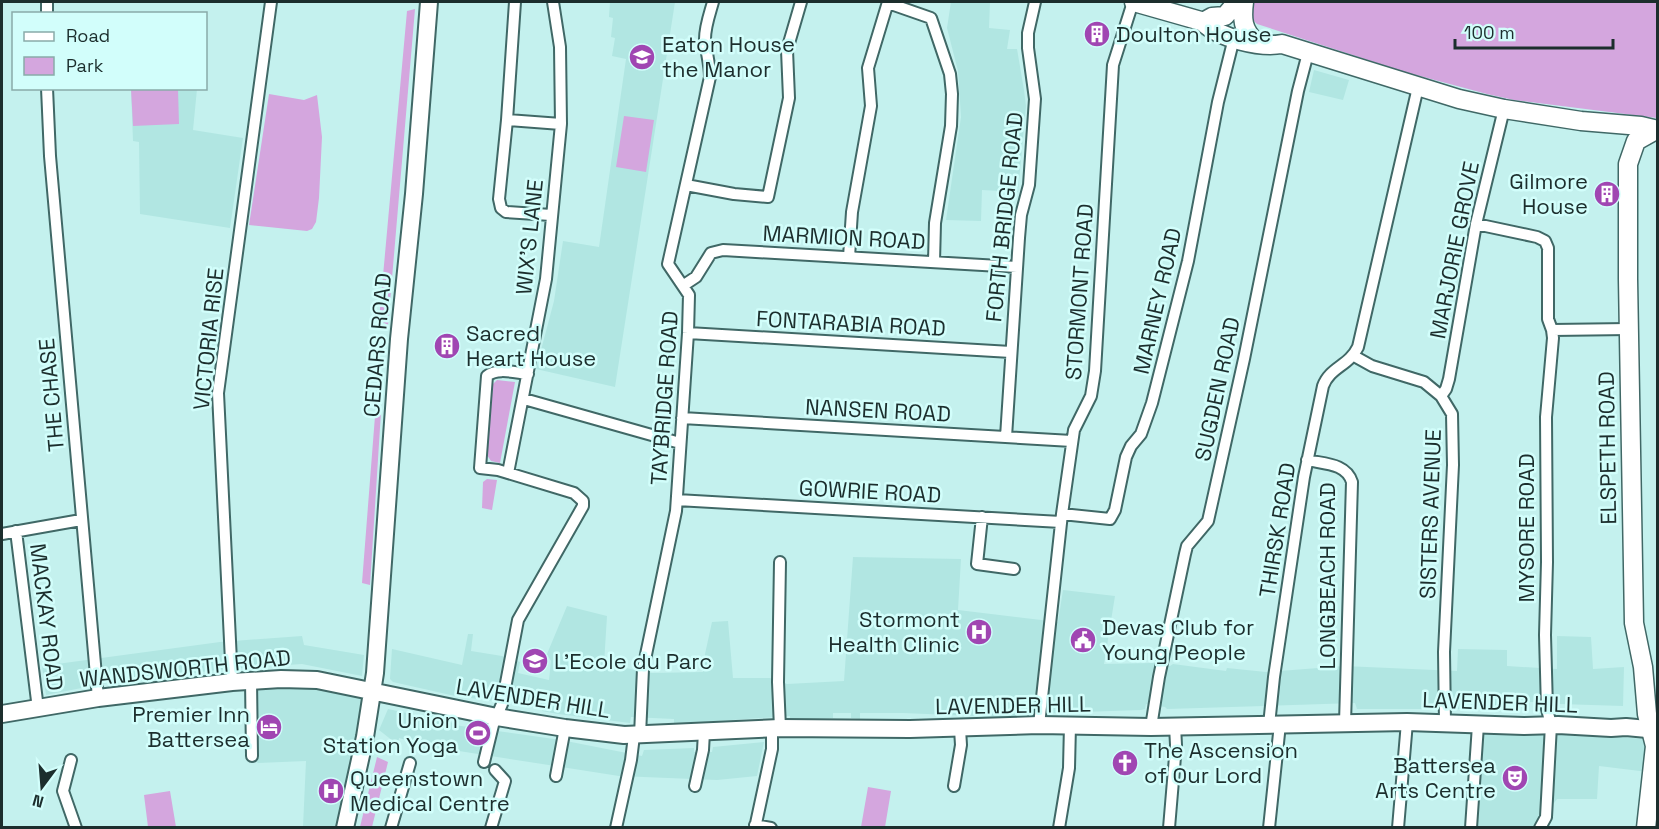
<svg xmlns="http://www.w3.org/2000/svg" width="1659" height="829" viewBox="0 0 1659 829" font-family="'Space Grotesk',sans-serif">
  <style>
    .built { fill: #b1e6e2 }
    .green { fill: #d4a6de }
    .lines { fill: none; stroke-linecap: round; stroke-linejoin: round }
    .minor-casing { stroke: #406866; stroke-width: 14 }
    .primary-casing { stroke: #406866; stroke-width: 20 }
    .trunk-casing { stroke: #406866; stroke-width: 21 }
    .minor { stroke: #fff; stroke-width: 10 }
    .primary { stroke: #fff; stroke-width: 16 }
    .trunk { stroke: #fff; stroke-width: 18 }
    .labels { text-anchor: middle; stroke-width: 5; stroke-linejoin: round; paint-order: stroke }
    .poi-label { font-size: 22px; fill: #1c2e2d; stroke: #d2fefb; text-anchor: start }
    .street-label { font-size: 22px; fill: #1c2e2d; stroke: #d2fefb }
  </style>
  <rect width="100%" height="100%" fill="#c4f1ee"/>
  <path class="built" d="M610,2H675L615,387L536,369L554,301L563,241L599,247L626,59L612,56L615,38L611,37L613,18L609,17Z
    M951,2H990L989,28L1010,30L1007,49H1017L1024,90L1026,106L1018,192L982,190L981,221L946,220L961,117L958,71L947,28Z
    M1314,70L1349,80L1343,100L1309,92Z
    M131,89H197L193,130L243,138L230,228L140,214L139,142L133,141Z
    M853,557L961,559L958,610L1058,622L1063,590L1115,596L1104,664L1153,663L1170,666L1173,664L1226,671L1227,668L1266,672L1344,666L1457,671L1458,649L1507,650V666L1557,669V636L1591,637L1593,669L1624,667L1623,706L1560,704L1556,702H1507L1506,709H1357L1355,703L1167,709L1165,707L1146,704L1145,709L1141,710L1052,713L1029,711L1028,715L998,717L903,713H860V719L851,718V713H833V718L790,720V716L674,724V719L631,717L630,723L558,714L542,711L543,708L514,704L512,701L493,699L490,701L465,697L463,695L455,696L393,682L390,679L392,649L462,665L468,634H473L471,651L502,656L520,662L518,673L549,680L551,661L547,654L567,606L607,616L604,664L652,673L703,672L705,654L712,622L728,621L733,678H770L787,684L844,681Z
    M302,636L304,645L364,655L362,676L302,664L215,670L110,685L107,683L46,695L42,666L220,642Z
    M299,684L361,696L366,702L338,827H303L306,761L258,763L254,760V691L257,685Z
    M388,709L454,723V725L561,740L642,756L644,750L694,748V752H712L713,747L764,742L757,776L717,780L619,776L427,746L399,738L398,745L379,730Z
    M1483,730L1562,733L1646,739L1648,772L1599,766L1597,799H1557L1536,827L1474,828Z"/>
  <path class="green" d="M1254,2H1657V118L1514,100L1487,94L1405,72L1257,24L1252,19Z
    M415,9L388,325L379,320L407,11Z
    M131,89H178L179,124L133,126Z
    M269,94L304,100L317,95L322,137L319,198L316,222L312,229L307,231L249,225Z
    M624,116L654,120L646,172L616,167Z
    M497,380L515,382L500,463L491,461L487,455L493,384Z
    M377,412H381L370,585L362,583L375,416Z
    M487,479L497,480L492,510L482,508L483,482Z
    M377,757L388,762L372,827H360Z
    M868,787L891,791L885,827H861Z
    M170,791L176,827H148L144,795Z"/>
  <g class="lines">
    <defs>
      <path id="minor" d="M47,2V14
        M515,2L507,120L561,124
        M888,3L931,18L950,74L952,94L951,126L935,223L934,262
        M47,88L50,156L98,698
        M507,120L499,199L501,208L506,212L551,215
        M686,185L734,194L768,197L789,98L787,50L801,2
        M1476,224L1537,237L1545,241L1548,248V319L1552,330
        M849,257L852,212L871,106L868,68L888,2
        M684,285L696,277L711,253L723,250L1017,267
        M688,333L1011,352
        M1354,356L1372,366L1424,382L1441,396L1452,414L1453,465L1444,652L1445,723
        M1441,396L1446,389L1449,379L1476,224L1504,109
        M524,399L680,443
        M682,418L1072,441
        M1006,437L1019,238L1021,215L1029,185L1035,99L1028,48V33L1035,2
        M1307,460C1324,464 1346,463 1352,482L1345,723
        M508,473L546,279L561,124L560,47L553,2
        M677,500L1061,522
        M1062,514L1110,519L1115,510L1126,457L1131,446L1141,434L1152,403L1188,261L1218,102L1234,38
        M982,517L977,564L1014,569
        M16,531L38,709
        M2,534L81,520
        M251,680L252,756
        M232,682L218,393L271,2
        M1039,725L1062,514L1074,430L1091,396L1095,371L1113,65L1133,2
        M1269,725L1274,677L1304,477L1323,386C1330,367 1349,366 1358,347L1418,87
        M1151,727L1159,677L1185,554L1187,546L1208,521L1244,359L1298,91L1308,53
        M780,728L778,682L780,562
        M640,735L643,669L676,511L688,333L689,295L668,264L710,77C710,64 706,52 705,39C705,26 710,13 713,2
        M71,760L63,791L76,828
        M484,762L493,725L502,704L518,620L583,506V501L574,493L498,470L480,468L487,376C497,367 516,373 528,374
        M556,776L565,728
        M695,786L703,750L704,732
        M954,786L961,745L960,729
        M755,825L771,828
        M391,828L410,763
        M491,828L505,781L495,770
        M616,828L631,760L634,736
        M755,828L772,749V729
        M1059,828L1069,768L1070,725
        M1169,828L1176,745L1175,726
        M1269,828L1280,724
        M1398,828L1407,722
        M1471,828L1478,725
        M1540,828L1546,817L1551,725L1547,709L1545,635L1547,562L1546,417L1553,338L1552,330L1629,329"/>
      <path id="primary" d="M2,714L98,698L232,682L281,679L317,680L497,717L565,728L624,735L780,728L910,729L1039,725L1151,727L1407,722L1524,726L1558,725L1611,728L1626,727L1658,730
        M345,828L365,737L375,673L399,339L414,194L429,2"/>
      <path id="trunk" d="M1134,2L1215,25
        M1244,2C1242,18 1242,30 1256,42
        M1203,22C1219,38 1260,48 1282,44L1459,99L1504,109L1581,121L1641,126L1658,130
        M1203,22L1212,17L1225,16L1237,2
        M1646,828L1655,746L1647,714L1643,667L1634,623L1628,279V164L1636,141L1656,130"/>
    </defs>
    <use href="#minor" class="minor-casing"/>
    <use href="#primary" class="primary-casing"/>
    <use href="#trunk" class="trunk-casing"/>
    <use href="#minor" class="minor"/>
    <use href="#primary" class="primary"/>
    <use href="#trunk" class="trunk"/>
  </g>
  <defs>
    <symbol id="building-disc" viewBox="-11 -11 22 22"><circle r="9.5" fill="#a046b2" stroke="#d2fefb"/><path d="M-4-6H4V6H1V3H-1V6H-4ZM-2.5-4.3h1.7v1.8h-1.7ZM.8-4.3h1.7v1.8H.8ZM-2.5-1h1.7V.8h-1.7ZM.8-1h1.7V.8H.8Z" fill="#fff"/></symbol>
    <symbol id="school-disc" viewBox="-11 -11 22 22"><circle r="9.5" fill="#a046b2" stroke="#d2fefb"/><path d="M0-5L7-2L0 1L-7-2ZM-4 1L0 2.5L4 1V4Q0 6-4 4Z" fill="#fff"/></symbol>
    <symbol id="hospital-disc" viewBox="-11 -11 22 22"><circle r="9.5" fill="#a046b2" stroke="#d2fefb"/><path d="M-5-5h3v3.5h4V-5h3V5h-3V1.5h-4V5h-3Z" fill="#fff"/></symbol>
    <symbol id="civic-disc" viewBox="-11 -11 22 22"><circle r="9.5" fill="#a046b2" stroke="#d2fefb"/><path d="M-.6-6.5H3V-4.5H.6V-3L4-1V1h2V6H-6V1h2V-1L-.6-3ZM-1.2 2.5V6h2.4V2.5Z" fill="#fff"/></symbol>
    <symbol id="hotel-disc" viewBox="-11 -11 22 22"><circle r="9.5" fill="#a046b2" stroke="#d2fefb"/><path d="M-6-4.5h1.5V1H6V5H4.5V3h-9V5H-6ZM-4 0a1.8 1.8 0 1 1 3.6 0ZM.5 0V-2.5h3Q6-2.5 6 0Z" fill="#fff"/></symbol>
    <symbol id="stadium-disc" viewBox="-11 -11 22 22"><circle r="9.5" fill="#a046b2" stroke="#d2fefb"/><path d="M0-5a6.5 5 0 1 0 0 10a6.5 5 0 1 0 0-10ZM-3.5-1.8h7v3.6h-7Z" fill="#fff"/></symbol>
    <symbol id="church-disc" viewBox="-11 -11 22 22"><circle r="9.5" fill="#a046b2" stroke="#d2fefb"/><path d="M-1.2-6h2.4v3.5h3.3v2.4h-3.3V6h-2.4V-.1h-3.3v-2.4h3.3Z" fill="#fff"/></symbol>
    <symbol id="theatre-disc" viewBox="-11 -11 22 22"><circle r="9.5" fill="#a046b2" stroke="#d2fefb"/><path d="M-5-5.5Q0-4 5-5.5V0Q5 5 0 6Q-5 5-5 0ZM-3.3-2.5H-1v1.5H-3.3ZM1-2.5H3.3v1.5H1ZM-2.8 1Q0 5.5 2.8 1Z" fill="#fff"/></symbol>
  </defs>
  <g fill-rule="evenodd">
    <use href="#building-disc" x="1082" y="19" width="30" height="30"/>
    <use href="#school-disc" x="627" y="42" width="30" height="30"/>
    <use href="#building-disc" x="1592" y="179" width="30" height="30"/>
    <use href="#building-disc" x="432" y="331" width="30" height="30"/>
    <use href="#hospital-disc" x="964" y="617" width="30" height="30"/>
    <use href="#civic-disc" x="1068" y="625" width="30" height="30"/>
    <use href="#school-disc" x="520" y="646" width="30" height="30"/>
    <use href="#hotel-disc" x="254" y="712" width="30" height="30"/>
    <use href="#stadium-disc" x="463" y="718" width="30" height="30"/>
    <use href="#church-disc" x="1110" y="748" width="30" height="30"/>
    <use href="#theatre-disc" x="1500" y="763" width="30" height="30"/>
    <use href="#hospital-disc" x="316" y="776" width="30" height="30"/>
  </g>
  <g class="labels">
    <g class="poi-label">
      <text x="1116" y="42">Doulton House</text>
      <text x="662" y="52">Eaton House<tspan x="662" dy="25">the Manor</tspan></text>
      <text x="1588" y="189" text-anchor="end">Gilmore<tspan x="1588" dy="25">House</tspan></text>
      <text x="466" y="341">Sacred<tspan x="466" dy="25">Heart House</tspan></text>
      <text x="960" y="627" text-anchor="end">Stormont<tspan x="960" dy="25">Health Clinic</tspan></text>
      <text x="1102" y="635">Devas Club for<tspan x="1102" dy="25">Young People</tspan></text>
      <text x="554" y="669">L'Ecole du Parc</text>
      <text x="250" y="722" text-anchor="end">Premier Inn<tspan x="250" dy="25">Battersea</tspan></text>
      <text x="458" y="728" text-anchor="end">Union<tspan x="458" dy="25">Station Yoga</tspan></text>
      <text x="1144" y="758">The Ascension<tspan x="1144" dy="25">of Our Lord</tspan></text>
      <text x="1496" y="773" text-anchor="end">Battersea<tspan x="1496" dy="25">Arts Centre</tspan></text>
      <text x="350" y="786">Queenstown<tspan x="350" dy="25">Medical Centre</tspan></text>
    </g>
    <g class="street-label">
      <text transform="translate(1004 217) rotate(-84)" y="8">FORTH BRIDGE ROAD</text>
      <text transform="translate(529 237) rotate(-84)" y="8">WIX'S LANE</text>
      <text transform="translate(844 237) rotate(3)" y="8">MARMION ROAD</text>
      <text transform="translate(1454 250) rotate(-79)" y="8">MARJORIE GROVE</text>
      <text transform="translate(1079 292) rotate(-86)" y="8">STORMONT ROAD</text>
      <text transform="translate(1157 301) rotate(-77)" y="8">MARNEY ROAD</text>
      <text transform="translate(851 323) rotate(3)" y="8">FONTARABIA ROAD</text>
      <text transform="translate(208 339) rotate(-84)" y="8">VICTORIA RISE</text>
      <text transform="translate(377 345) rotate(-85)" y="8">CEDARS ROAD</text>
      <text transform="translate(1217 389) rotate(-78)" y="8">SUGDEN ROAD</text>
      <text transform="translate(51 395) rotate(-95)" y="8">THE CHASE</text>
      <text transform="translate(664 398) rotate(-86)" y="8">TAYBRIDGE ROAD</text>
      <text transform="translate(878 410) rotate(3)" y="8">NANSEN ROAD</text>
      <text transform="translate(1607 448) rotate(-91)" y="8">ELSPETH ROAD</text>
      <text transform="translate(870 491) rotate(3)" y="8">GOWRIE ROAD</text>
      <text transform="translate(1430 514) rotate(-88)" y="8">SISTERS AVENUE</text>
      <text transform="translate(1526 528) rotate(-90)" y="8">MYSORE ROAD</text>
      <text transform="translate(1277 530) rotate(-81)" y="8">THIRSK ROAD</text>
      <text transform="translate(1327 576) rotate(-90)" y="8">LONGBEACH ROAD</text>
      <text transform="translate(47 617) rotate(83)" y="8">MACKAY ROAD</text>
      <text transform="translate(185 668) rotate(-6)" y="8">WANDSWORTH ROAD</text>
      <text transform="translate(533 698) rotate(9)" y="8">LAVENDER HILL</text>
      <text transform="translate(1500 702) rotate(2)" y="8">LAVENDER HILL</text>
      <text transform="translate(1013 705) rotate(-1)" y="8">LAVENDER HILL</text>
    </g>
  </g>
  <rect width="1659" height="829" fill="none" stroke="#1c2e2d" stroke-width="6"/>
  <rect x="12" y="12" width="195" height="78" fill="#d2fefb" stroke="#89aba9" stroke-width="1.5"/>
  <rect x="24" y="32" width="30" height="9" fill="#ffffff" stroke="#89aba9" stroke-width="1.5"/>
  <text x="66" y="42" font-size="18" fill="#1c2e2d">Road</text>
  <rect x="24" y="57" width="30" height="18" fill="#d4a6de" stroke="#89aba9" stroke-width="1.5"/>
  <text x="66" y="72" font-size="18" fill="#1c2e2d">Park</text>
  <g transform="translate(42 787) rotate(196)" stroke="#d2fefb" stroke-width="4.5" paint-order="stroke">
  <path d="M0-4.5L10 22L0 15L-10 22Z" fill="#1c2e2d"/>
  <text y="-9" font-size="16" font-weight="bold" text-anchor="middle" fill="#1c2e2d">N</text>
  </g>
  <path d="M1455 39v9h158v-9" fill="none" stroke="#1c2e2d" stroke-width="3"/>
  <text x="1464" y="39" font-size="18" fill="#1c2e2d" stroke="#d2fefb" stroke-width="4.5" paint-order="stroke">100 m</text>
</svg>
